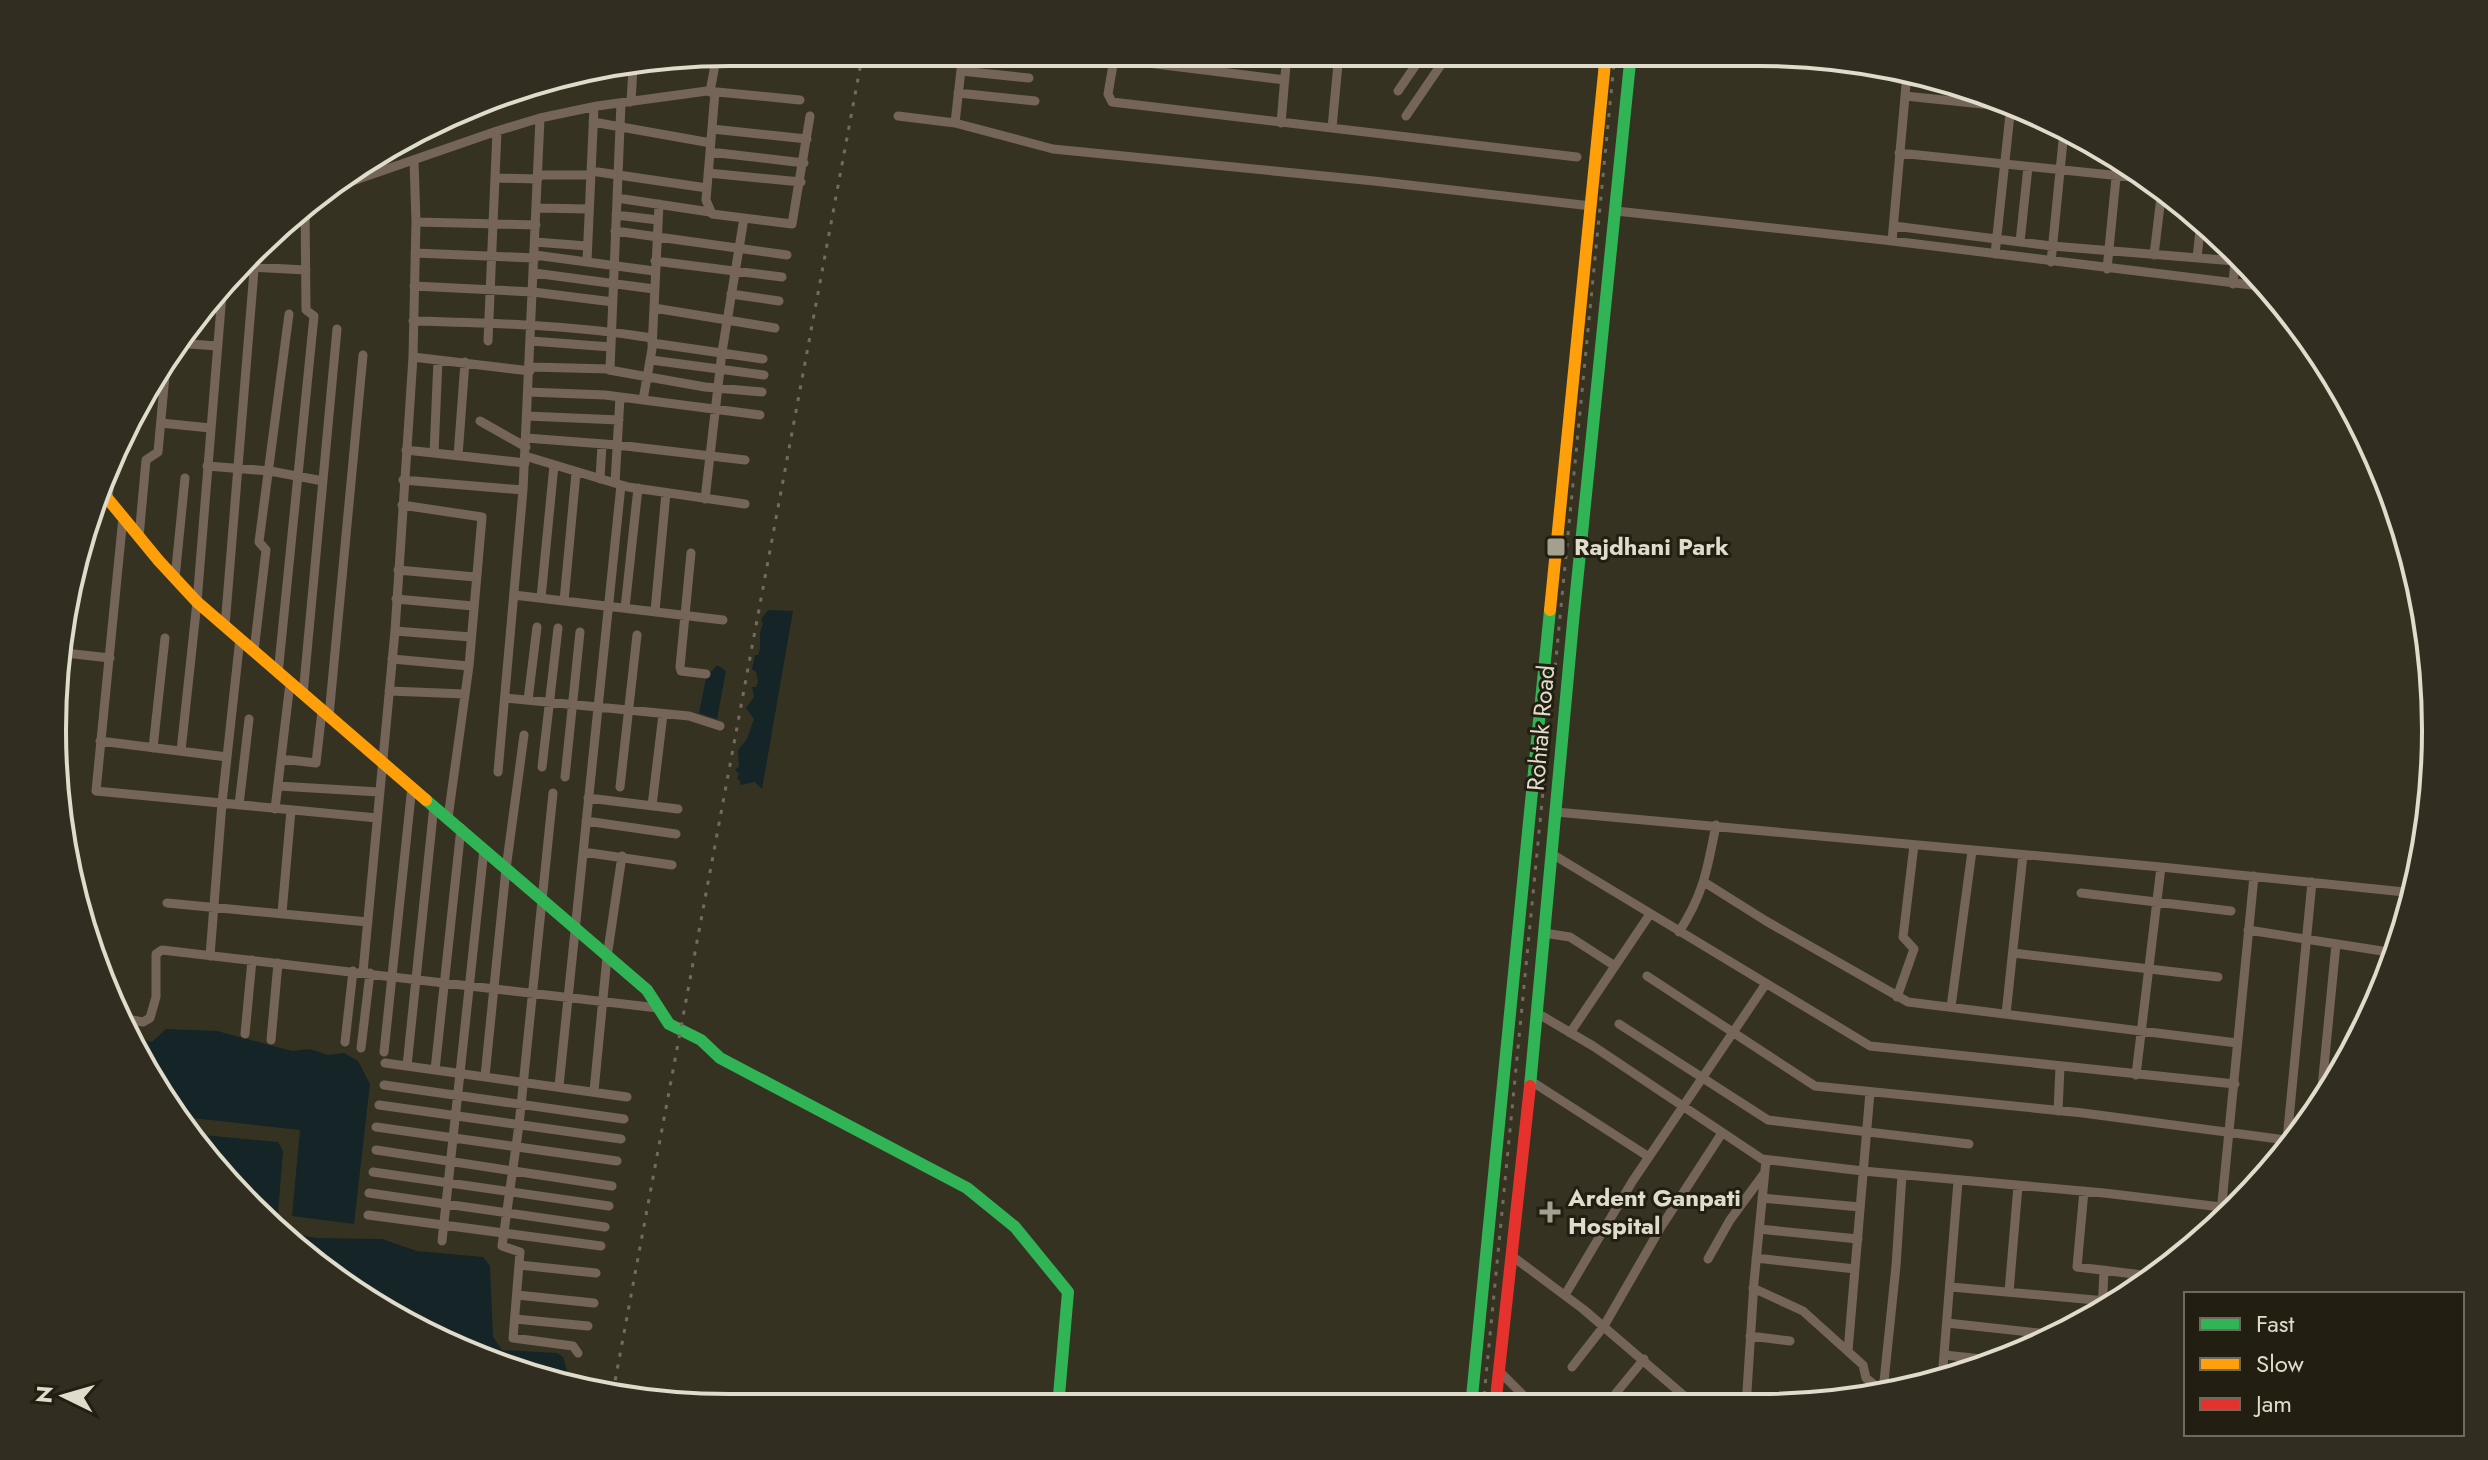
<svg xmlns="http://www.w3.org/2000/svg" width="2488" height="1460" viewBox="0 0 2488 1460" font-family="Jost,sans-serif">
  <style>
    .water { fill: #152426 }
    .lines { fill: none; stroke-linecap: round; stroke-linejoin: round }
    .street { stroke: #746558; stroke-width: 9 }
    .fast { stroke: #30b455; stroke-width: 12 }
    .slow { stroke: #ff9f0a; stroke-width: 12 }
    .jam { stroke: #e5322d; stroke-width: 12 }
    .rail { stroke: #746b5f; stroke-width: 3; stroke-dasharray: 4 8; stroke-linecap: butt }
    .poi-dot { fill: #a4a090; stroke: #221f12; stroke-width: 3 }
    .labels { text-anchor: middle; stroke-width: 6; stroke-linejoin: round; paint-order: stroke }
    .poi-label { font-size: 24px; font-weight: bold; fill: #e0dccb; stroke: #221f12; text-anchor: start }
    .street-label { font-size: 24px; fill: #e0dccb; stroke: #221f12 }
    .rim { fill: none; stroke: #e0dccb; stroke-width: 4 }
  </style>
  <rect width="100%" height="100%" fill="#363222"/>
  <path class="water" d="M768,610L793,611L762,789L755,782L740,785V780L737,779L739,774L735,770L739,766L738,750L747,739L754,719L746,708L754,697L752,687H756L758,681L756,672L752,669L755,655H758C763,642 757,636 763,624L761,619Z
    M717,665L726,671L717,719L699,713L706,678Z
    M166,1029L217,1031L292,1051L310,1049L328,1055L344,1053L358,1061L370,1084L354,1224L292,1216L300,1130L183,1117L133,1036L152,1042Z
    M193,1134L278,1142L283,1151L277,1226L289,1233L316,1238L382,1239L417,1251L483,1257L490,1266L493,1337L502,1350L557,1353L563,1357L567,1370L565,1382L512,1372L354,1294L220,1177Z"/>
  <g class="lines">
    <path class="street" d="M1059,52L1285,80
      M1115,53L1108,94L1112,102L1577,157
      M1472,60L1477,53
      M961,71L1029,78
      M1398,91L1424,53
      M710,92L717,54
      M715,92L706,200L712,214L792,224L810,116
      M958,93L1035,101
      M1905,96L2011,107
      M631,102L633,68
      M898,116L955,123L1053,149L1374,181L1591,206
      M1406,116L1449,53
      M593,122L711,143
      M955,123L963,52
      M1281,123L1287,53
      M1332,128L1339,53
      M712,129L807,139
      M710,152L804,163
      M1899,153L2150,179
      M591,171L707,188
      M708,173L801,182
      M538,175H591
      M495,178L538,179
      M315,194L497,131L540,118L597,106L707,91L800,100
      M617,198L710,212
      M537,208L589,209
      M1616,211L1884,240L2268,287
      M616,215L658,220
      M416,222L536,225
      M1894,226L2052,246L2247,262
      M615,231L787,255
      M1892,241L1907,74
      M535,242L587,246
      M2020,242L2028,167
      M415,253L535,258
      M1995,254L2011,105
      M535,255L654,271
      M2154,255L2162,189
      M2197,258L2201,221
      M587,261L594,107
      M655,261L782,277
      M2051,262L2064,131
      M247,267L306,270
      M2107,269L2118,158
      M534,273L654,289
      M2233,284L2236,249
      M414,286L533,292L613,302
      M731,294L779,301
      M654,308L775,328
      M413,321C494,323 573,325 652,338
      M488,341L497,131
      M531,341L611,347
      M176,343L217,346
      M652,343L763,359
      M413,357L530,371
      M651,360L764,375
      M530,367L610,369L621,103
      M609,370L705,387L762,392
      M528,392L605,395L760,415
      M643,400L652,349L659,204
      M527,416L619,420
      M480,421L526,447
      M161,423L210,428
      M526,438L617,445L745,460
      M406,450L525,463
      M434,453L438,360
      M458,456L465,362
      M525,456L628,487L745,504
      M207,466L270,471L323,481
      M600,479L602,444
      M403,480L523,490
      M615,483L620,397
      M705,499L722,352L744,218
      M108,500L110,477
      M402,505L482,517L469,666L448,818
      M123,517L96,791L377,818
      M139,537L146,460L158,452L167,353
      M691,553L680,667L681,671L706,674
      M398,570L475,577
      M175,578L185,478
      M514,595L723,620
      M541,598L554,465
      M396,599L473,606
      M564,601L576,473
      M625,608L638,488
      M655,611L666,493
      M225,626L255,258
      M395,631L471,637
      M254,651L266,550L259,542L289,314
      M65,653L110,658
      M392,659L469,666
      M278,674L314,316L306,310L305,205
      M389,691L465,694
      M303,695L337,329
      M506,698L689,716L720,726
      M528,700L537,627
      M329,716L363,355
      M100,741L227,757
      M153,748L165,638
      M181,751L197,602L222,294
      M281,759L316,763L322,711
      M542,767L558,628
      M498,772L523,490L540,118
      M565,777L580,632
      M278,786L379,792
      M620,787L637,635
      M553,793L519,1125L502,1246L520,1252L513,1338L573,1346L578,1353
      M588,798L678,809
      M239,805L249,719
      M652,806L663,714
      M275,809L290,683
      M1556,812L2161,867L2414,893
      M586,821L676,834
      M583,852L672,865
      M1552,854L1870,1046L2235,1084
      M1704,882L1766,921L1908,1002L2237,1043
      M2081,893L2231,911
      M167,903L368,922
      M282,913L291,810
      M2248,930L2395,953
      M1679,932C1704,893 1707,870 1716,825
      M1544,933L1570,937L1615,966
      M2013,953L2218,977
      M210,956L222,803L240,638
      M363,972L395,631L413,357L416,222L414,160
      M1647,976L1815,1086L2083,1113L2293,1141
      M1897,997L1914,949L1903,937L1914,845
      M1951,1007L1972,851
      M1537,1013L1593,1046L1762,1159L1863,1171L2104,1193L2238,1209
      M2006,1014L2023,855
      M121,1018L143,1022L150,1018L156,997V954L162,950L658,1008
      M1619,1024L1768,1120L1969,1144
      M1570,1033L1650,914
      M245,1034L252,960
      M271,1040L278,963
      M345,1042L353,971
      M361,1048L370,973
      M384,1052L412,786
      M385,1063L627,1097
      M407,1066L434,805
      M435,1070L461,828
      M2136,1075L2161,867
      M485,1076L506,869L524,735
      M1531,1081L1649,1157
      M384,1085L624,1119
      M559,1086L621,485
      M594,1091L607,957L622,856
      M379,1105L621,1139
      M2320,1108L2336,944
      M2058,1111L2060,1067
      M376,1127L617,1161
      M376,1150L612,1186
      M2286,1150L2312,882
      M373,1172L609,1206
      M2084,1191L2077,1267L2151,1276
      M369,1193L605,1227
      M1762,1198L1860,1207
      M368,1215L601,1246
      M2220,1223L2254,876
      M1759,1229L1858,1239
      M442,1241L484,849
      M1512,1256L1583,1309L1697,1407
      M1756,1258L1855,1269
      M1708,1259L1730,1220L1763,1175
      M519,1265L596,1273
      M1951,1287L2117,1302
      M1753,1288L1803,1311L1863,1365L1866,1378L1882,1391
      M2009,1292L2018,1186
      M517,1295L594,1303
      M1565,1295L1632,1182L1765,985
      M2102,1313L2104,1270
      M515,1319L588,1326
      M1947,1323L2057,1335
      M1750,1336L1790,1341
      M1848,1351L1870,1092
      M1944,1355L2001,1361
      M1572,1367L1604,1326L1661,1227L1722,1133
      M1499,1371L1535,1407
      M1942,1379L1958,1181
      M1883,1391L1896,1266L1902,1175
      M1616,1393L1644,1359
      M1746,1407L1754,1282L1766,1160"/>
    <path class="fast" d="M426,800L647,990L669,1024L701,1040L720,1058L967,1188L1015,1227L1068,1292L1058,1407
      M2415,889L2424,852
      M1530,1086L1573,622L1631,53
      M1471,1407L1550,610"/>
    <path class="slow" d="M103,493L159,561L197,602L426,800
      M1550,610L1606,53"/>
    <path class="jam" d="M1495,1407L1530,1086"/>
    <path class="rail" d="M613,1392L863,52
      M1483,1407L1615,53"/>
  </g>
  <g class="poi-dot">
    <rect x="1546" y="537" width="20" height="20" rx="4"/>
    <path d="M1546 1200h8v8h8v8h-8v8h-8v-8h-8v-8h8z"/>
  </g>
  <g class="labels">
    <g class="poi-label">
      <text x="1574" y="555">Rajdhani Park</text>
      <text x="1568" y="1206">Ardent Ganpati<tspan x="1568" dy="28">Hospital</tspan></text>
    </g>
    <g class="street-label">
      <text transform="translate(1541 728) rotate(-85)" y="8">Rohtak Road</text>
    </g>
  </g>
  <path d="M0 0H2488V1460H0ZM730 66H1758A664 664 0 0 1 2422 730V730A664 664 0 0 1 1758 1394H730A664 664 0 0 1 66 730V730A664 664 0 0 1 730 66Z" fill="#312e21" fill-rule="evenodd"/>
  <path class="rim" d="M730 66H1758A664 664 0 0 1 2422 730V730A664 664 0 0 1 1758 1394H730A664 664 0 0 1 66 730V730A664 664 0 0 1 730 66Z"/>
  <rect x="2184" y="1292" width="280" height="144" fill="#221f12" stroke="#6e6b5c" stroke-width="2"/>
  <rect x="2200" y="1318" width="40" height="12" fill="#30b455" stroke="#6e6b5c" stroke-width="2"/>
  <text x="2256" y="1332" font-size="24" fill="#e0dccb">Fast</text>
  <rect x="2200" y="1358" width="40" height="12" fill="#ff9f0a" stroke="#6e6b5c" stroke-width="2"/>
  <text x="2256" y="1372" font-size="24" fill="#e0dccb">Slow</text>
  <rect x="2200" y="1398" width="40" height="12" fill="#e5322d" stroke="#6e6b5c" stroke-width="2"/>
  <text x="2256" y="1412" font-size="24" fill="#e0dccb">Jam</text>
  <g transform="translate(64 1396) rotate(275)" stroke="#221f12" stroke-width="6" paint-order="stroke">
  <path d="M0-6L14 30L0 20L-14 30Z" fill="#e0dccb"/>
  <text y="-12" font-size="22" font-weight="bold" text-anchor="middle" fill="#e0dccb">N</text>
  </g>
</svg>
